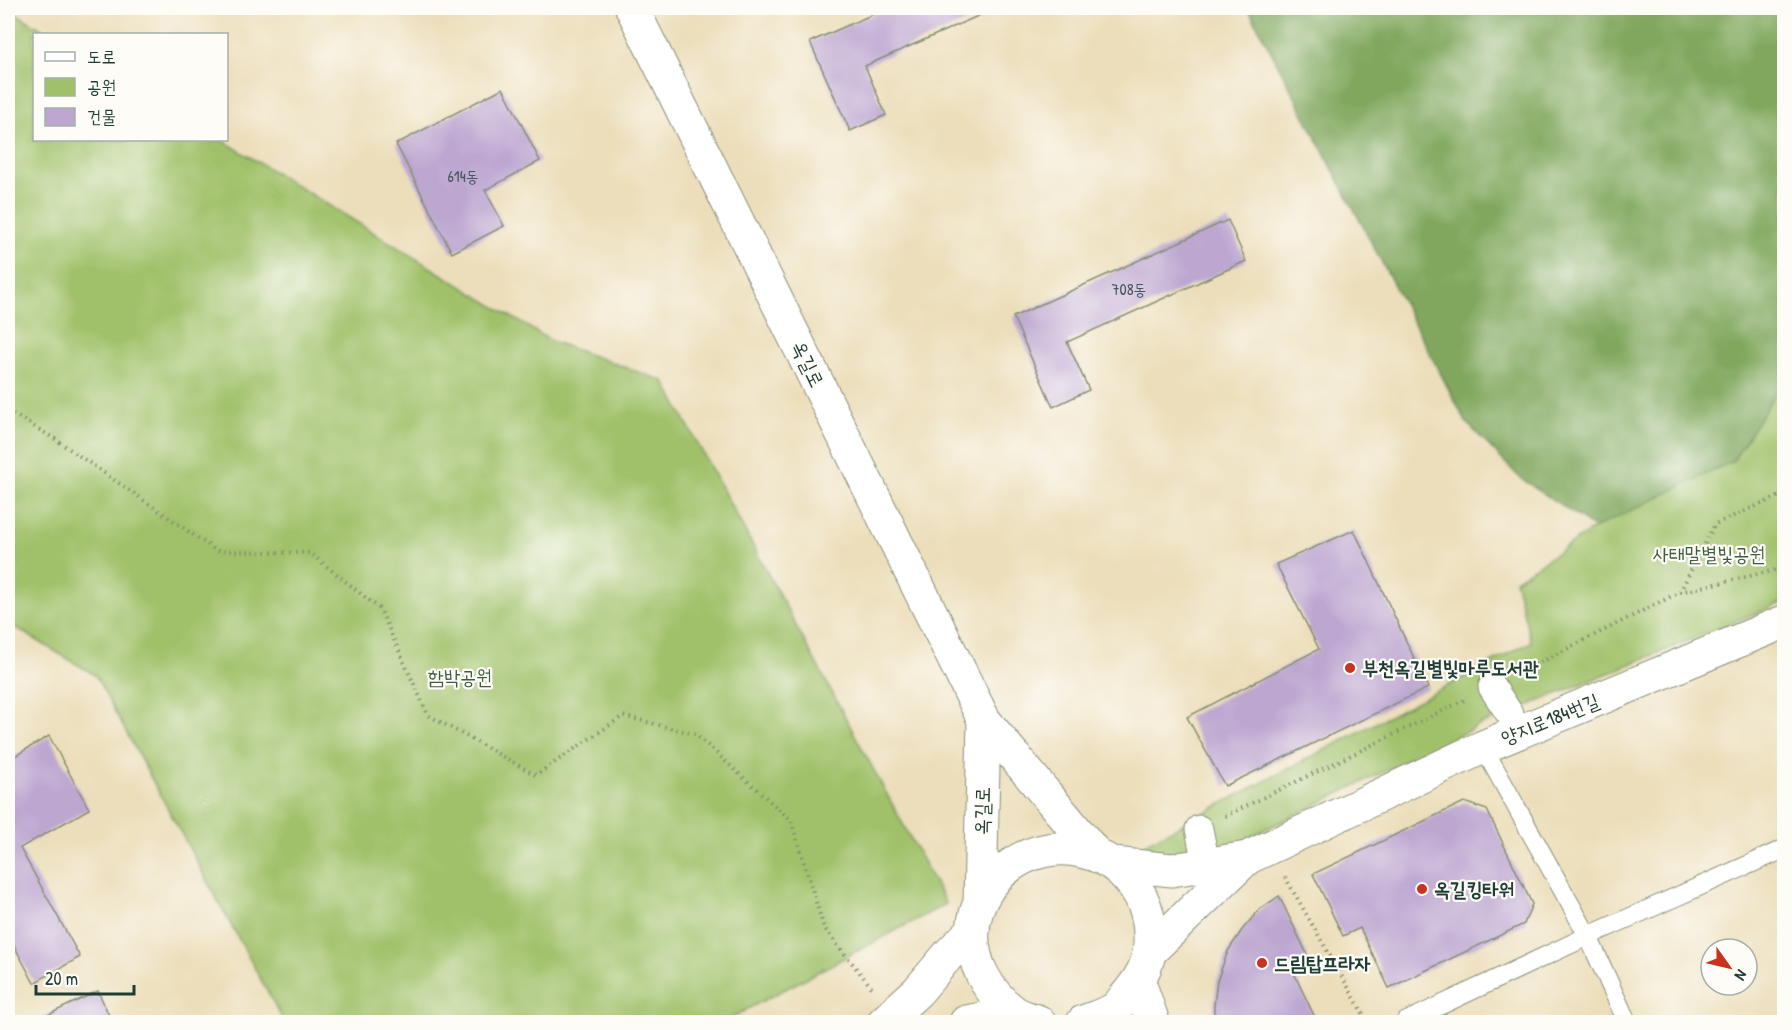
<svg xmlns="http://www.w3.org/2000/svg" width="1792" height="1030" viewBox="0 0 1792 1030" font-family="'Patrick Hand','Poor Story',sans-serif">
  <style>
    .green { fill: #a0c169; stroke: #607f4e; stroke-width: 1.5 }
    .forest { fill: #80a75d; stroke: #507248; stroke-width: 1.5 }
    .building { fill: #bda7d1 }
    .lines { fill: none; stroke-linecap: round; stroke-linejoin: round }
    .service-casing { stroke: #868e77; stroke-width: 20 }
    .pedestrian-casing { stroke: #868e77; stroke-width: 29 }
    .minor-casing { stroke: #868e77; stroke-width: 35 }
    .tertiary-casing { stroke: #868e77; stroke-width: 35 }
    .path { stroke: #868e77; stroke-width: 4; stroke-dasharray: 1.5 4.5; stroke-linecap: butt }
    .service { stroke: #fff; stroke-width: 18 }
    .pedestrian { stroke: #fff; stroke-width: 27 }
    .minor { stroke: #fff; stroke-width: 33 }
    .tertiary { stroke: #fff; stroke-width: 33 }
    .poi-dot { fill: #c8321e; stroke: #fdfcf7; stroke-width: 2 }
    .labels { text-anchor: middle; stroke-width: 4.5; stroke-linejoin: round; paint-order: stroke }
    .number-label { font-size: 16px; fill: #46585b }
    .street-label { font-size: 20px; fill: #1f3d34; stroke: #fdfcf7 }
    .park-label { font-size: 20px; fill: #3f5e41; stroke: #fdfcf7 }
    .poi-label { font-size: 20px; font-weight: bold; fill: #1f3d34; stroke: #fdfcf7; text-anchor: start }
  </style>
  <rect width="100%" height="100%" fill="#fdfcf7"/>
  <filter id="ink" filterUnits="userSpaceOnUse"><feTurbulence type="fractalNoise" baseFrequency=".0167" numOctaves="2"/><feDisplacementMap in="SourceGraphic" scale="12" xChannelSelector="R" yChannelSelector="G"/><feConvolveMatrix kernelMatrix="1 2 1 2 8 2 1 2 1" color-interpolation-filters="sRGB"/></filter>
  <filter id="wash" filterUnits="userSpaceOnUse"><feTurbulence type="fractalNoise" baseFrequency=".008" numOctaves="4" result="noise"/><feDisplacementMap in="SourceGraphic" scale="24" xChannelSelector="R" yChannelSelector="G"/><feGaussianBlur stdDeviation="1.35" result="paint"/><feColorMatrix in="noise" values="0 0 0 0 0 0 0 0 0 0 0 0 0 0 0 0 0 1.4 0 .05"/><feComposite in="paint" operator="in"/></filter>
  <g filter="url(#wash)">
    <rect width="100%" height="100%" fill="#ecdeba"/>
    <path class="green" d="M8,9L50,34H34V140H222L551,341L664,381L946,904L723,1022H284L95,675L8,623Z
      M1784,371V602L1480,725L1227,848L1174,862L1131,851L1531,642L1515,580L1595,528L1779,387Z"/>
    <path class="forest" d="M1248,8H1784V371L1779,387L1733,461L1595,528L1519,477L1466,422Z"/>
    <g id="blocks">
      <path class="building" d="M887,8H996L865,66L886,115L850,131L810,42Z
        M503,88L540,161L485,190L504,226L452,253L396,144Z
        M1228,220L1246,261L1067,342L1089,390L1053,407L1013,317Z
        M1354,530L1428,688L1225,786L1187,717L1319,649L1276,564Z
        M49,736L89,809L20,848L80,957L34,983L8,934V760Z
        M1464,802L1487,810L1532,904L1524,924L1389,988L1360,928L1343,936L1313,874Z
        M1279,896L1308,956L1293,971L1317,1022H1214V1005L1217,981L1228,951L1242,930L1259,910Z
        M98,991L112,1022H33Z"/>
    </g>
  </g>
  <g filter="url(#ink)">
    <use href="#blocks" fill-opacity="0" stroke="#868e77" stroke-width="1.5"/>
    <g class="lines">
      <defs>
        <path id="service" d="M1483,747L1588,936L1627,1022
          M1405,1022L1588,936L1784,849"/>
        <path id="pedestrian" d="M1492,687L1509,713
          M1199,829L1204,854"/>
        <path id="minor" d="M1114,864L1172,870L1247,858L1483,747L1784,622
          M1150,951L1247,858
          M884,1022L918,991L950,953L973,930
          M966,1022L1015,1013"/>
        <path id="tertiary" d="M632,8L984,720L1096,854
          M980,903L984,720
          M1139,982L1153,1022
          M1039,1022C1031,1019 1021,1017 1014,1012C988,993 970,961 973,929C978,877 1030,839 1081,851C1096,854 1109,860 1121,871C1143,892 1151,914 1150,944C1149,966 1139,981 1125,997C1122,1001 1118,1007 1113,1010C1104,1015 1093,1018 1083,1022"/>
      </defs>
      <use href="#service" class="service-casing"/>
      <use href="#pedestrian" class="pedestrian-casing"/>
      <use href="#minor" class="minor-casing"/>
      <use href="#tertiary" class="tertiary-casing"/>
      <path class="path" d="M8,411L55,439L217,551L310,553L380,609L428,715L536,775L623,716L695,734L791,820L824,928L872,988
        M1680,592L1715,524L1784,494
        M1519,673L1680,592L1784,568
        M1225,816L1467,699
        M1285,877L1368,1022"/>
      <use href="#service" class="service"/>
      <use href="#pedestrian" class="pedestrian"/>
      <use href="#minor" class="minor"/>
      <use href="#tertiary" class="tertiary"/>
    </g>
  </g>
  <g class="poi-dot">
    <circle cx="1350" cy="668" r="6"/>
    <circle cx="1422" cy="889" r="6"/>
    <circle cx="1262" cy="963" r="6"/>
  </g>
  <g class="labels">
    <g class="number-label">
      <text x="463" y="182">614동</text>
      <text x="1129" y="295">708동</text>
    </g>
    <g class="street-label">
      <text transform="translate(808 364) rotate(64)" y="7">옥길로</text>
      <text transform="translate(1550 719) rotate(-22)" y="7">양지로184번길</text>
      <text transform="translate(982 811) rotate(-89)" y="7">옥길로</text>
    </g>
    <g class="park-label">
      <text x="1709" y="561">사태말별빛공원</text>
      <text x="460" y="684">함박공원</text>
    </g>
    <g class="poi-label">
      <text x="1362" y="675">부천옥길별빛마루도서관</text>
      <text x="1434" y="896">옥길킹타워</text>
      <text x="1274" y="970">드림탑프라자</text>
    </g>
  </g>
  <rect width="1792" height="1030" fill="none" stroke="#fdfcf7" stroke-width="30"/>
  <rect x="33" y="33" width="195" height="108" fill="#fdfcf7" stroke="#a4b0a9" stroke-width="1.5"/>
  <rect x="45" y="52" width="30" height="9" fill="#ffffff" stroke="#a4b0a9" stroke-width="1.5"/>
  <text x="87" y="63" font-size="18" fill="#1f3d34">도로</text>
  <rect x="45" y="78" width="30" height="18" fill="#a0c169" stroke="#a4b0a9" stroke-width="1.5"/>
  <text x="87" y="93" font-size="18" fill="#1f3d34">공원</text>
  <rect x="45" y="108" width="30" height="18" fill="#bda7d1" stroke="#a4b0a9" stroke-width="1.5"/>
  <text x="87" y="123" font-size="18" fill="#1f3d34">건물</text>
  <g transform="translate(1729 967) rotate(124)"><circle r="28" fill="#fdfcf7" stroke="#a4b0a9" stroke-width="1.5"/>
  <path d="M0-4.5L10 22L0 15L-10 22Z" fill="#c8321e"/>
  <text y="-9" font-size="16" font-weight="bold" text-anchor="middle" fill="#1f3d34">N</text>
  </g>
  <path d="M36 985v9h98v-9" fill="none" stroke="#1f3d34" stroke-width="3"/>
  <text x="45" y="985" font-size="18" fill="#1f3d34" stroke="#fdfcf7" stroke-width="4.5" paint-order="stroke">20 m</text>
</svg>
